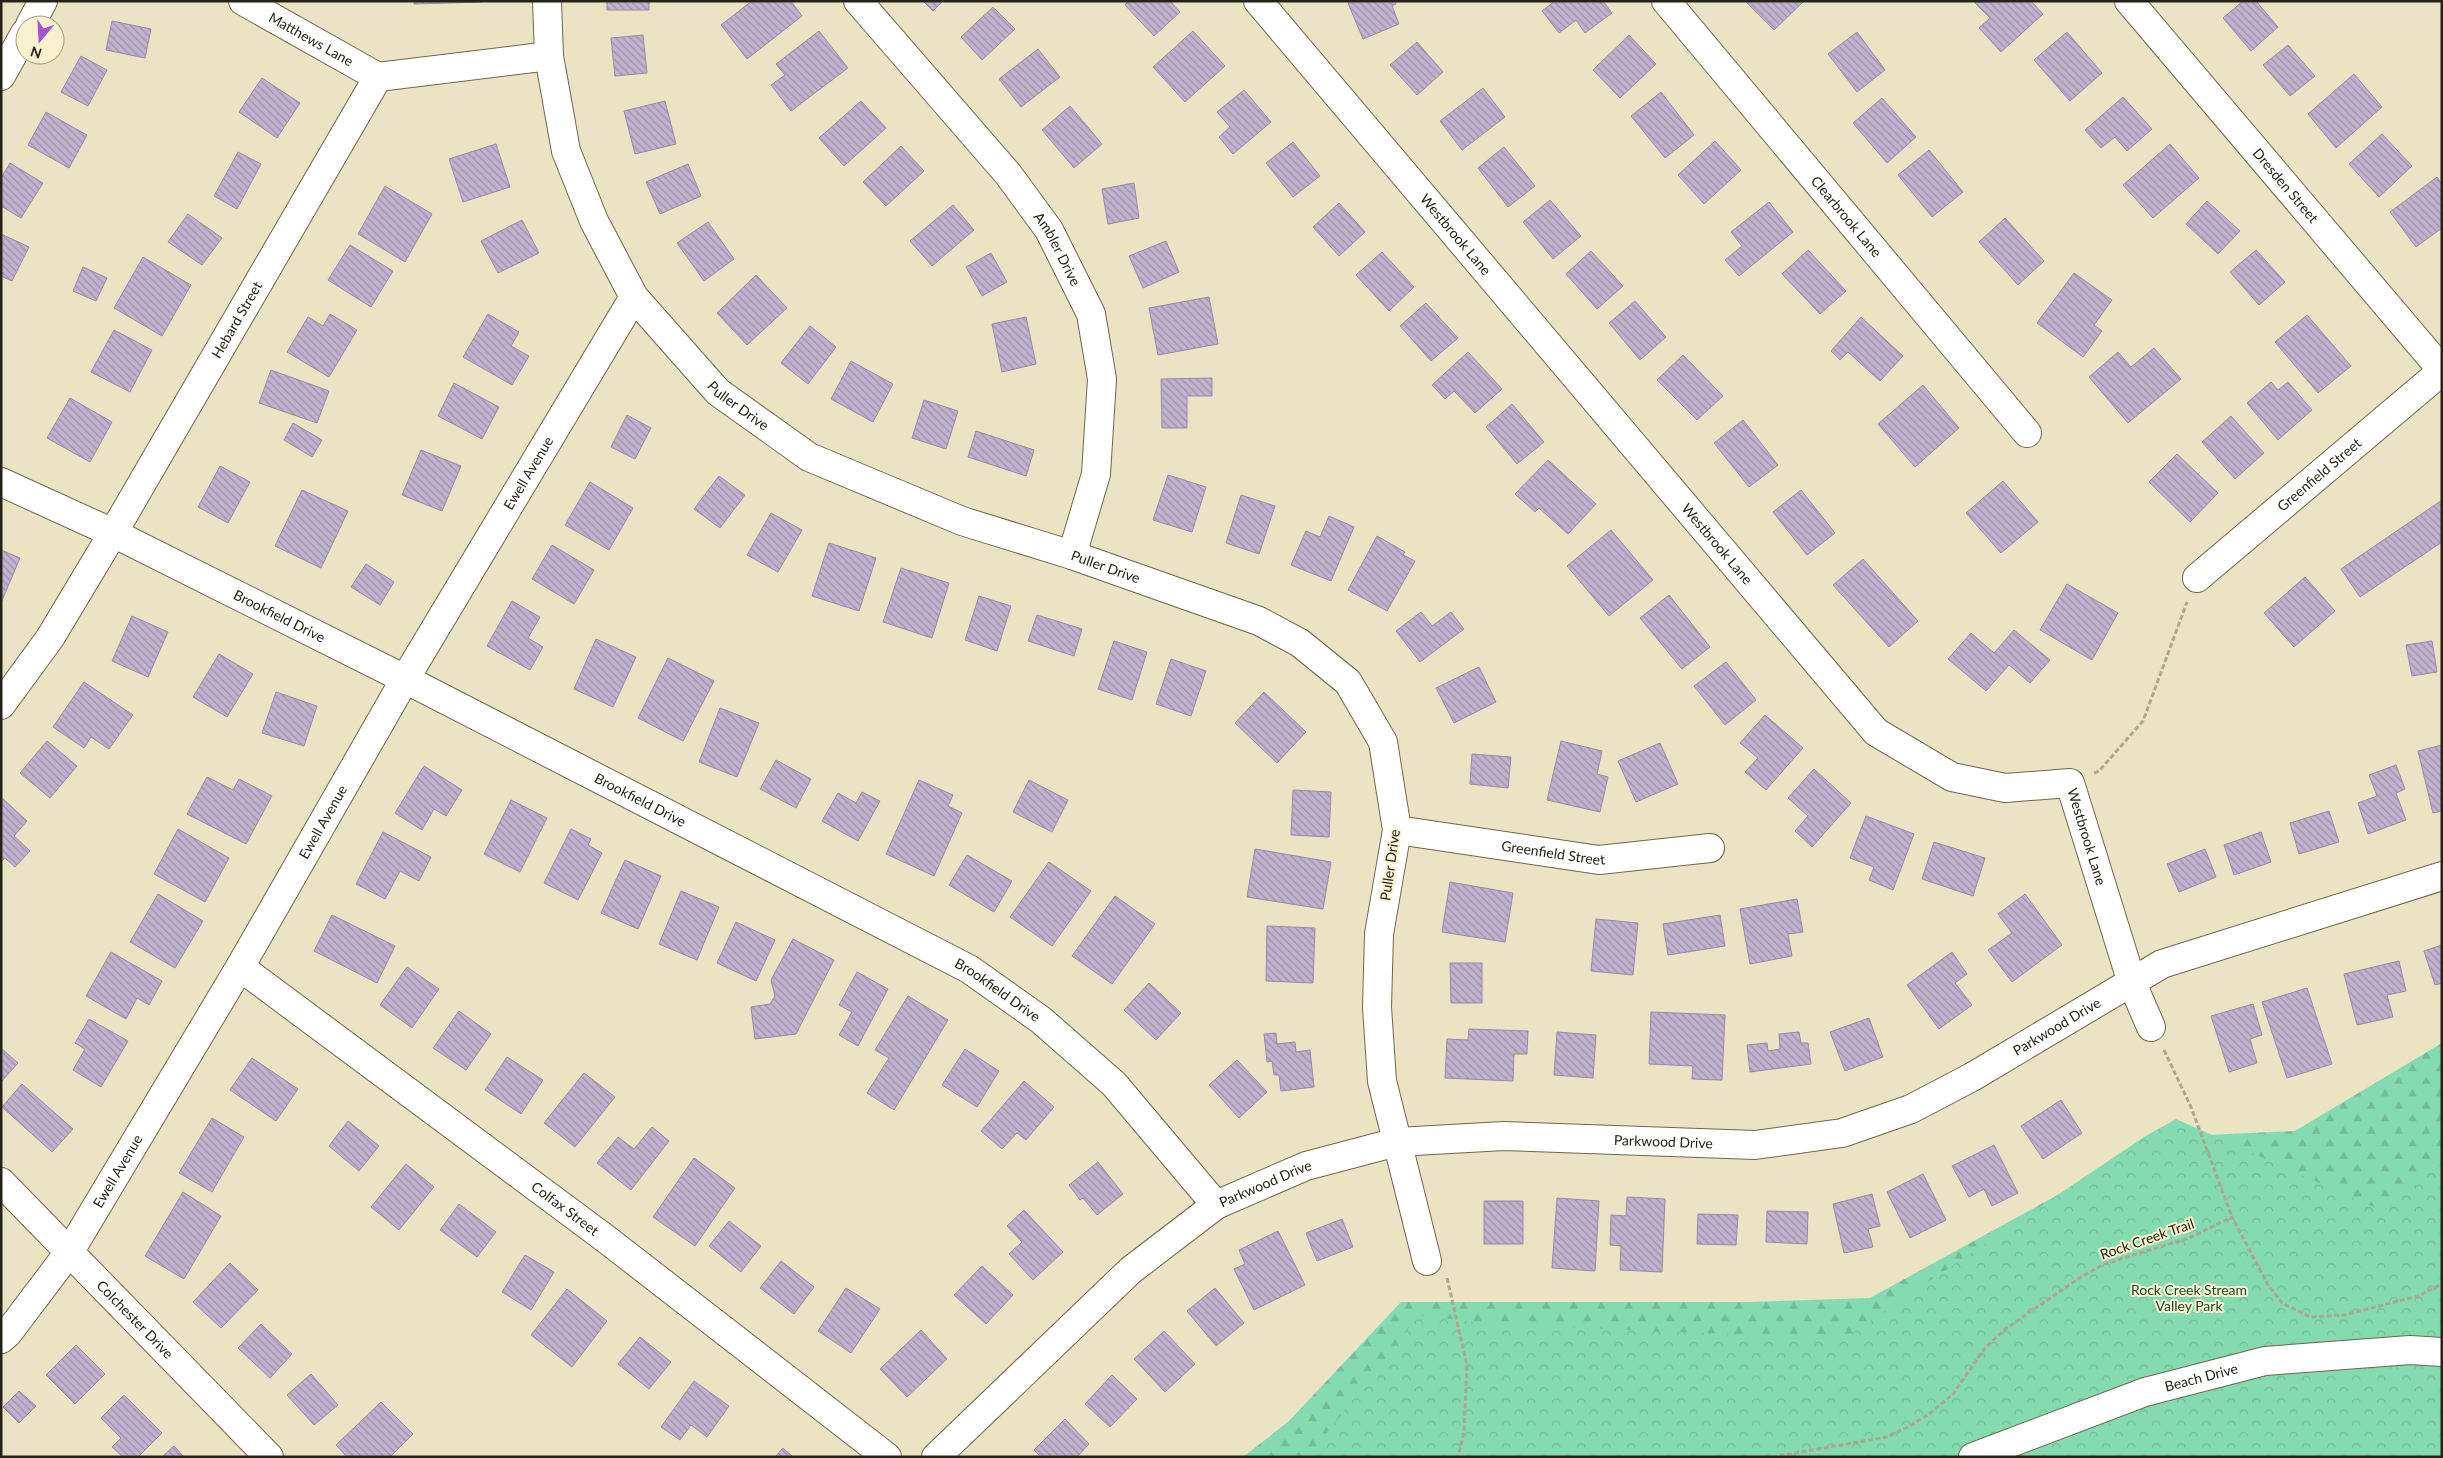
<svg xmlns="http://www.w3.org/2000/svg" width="2443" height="1458" viewBox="0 0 2443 1458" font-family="Lato,sans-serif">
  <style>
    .forest { fill: url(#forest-firs) }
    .park { fill: url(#park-crowns) }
    .building { fill: url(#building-back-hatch); stroke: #978aa5 }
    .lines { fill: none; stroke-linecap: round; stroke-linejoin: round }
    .minor-casing { stroke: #6e674b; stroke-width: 30 }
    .path { stroke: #aca78e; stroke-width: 3; stroke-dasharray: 5 2.5; stroke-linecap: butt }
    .minor { stroke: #fff; stroke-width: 28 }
    .labels { text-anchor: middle; stroke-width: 4; stroke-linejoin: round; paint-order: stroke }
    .street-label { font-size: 14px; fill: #252217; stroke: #f8f1d0 }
    .park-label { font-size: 14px; fill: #1c4733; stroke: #f8f1d0 }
  </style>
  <defs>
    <pattern id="forest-firs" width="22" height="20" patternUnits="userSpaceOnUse" patternTransform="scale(1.25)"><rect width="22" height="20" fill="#84dbb0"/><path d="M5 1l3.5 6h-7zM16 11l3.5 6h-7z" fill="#72bc97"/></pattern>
    <pattern id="park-crowns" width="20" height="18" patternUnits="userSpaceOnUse" patternTransform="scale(1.25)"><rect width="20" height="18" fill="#84dbb0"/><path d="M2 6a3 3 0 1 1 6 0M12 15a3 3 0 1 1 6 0" fill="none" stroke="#72bc97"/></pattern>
    <pattern id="building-back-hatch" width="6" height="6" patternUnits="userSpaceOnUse" patternTransform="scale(1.25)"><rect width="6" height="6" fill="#c1b3d0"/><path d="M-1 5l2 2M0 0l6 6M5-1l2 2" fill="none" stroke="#9d91a8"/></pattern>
  </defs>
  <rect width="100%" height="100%" fill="#eae4c4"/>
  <path class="forest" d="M2442,1043V1312L1503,1457H1243L1288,1422L1401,1302H1747L1870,1298L2163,1137L2295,1131Z"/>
  <path class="park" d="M2176,1119L2380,1210L2442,1154V1457H1308L1419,1315L1489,1324L1843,1339L2144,1137Z"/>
  <path class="building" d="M414,1H482V2L414,4Z
    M607,1H649V10H607Z
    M752,1H791L802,16L747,59L721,25Z
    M923,1H943L933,11Z
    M1128,1H1170L1180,12L1154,36L1125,5Z
    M1352,1H1395L1396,4L1392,6L1399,24L1363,39L1348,3Z
    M1555,1H1603L1612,13L1585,33L1576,20L1559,33L1542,11Z
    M1745,1H1802L1803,2L1774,30Z
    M2031,1L2043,14L2001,52L1979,28L1990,18L1974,2Z
    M2243,1H2256L2278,27L2251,51L2223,18Z
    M993,7L1015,29L982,60L961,37Z
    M112,21L151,29L145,58L106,50Z
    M819,31L848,68L791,111L771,85L785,75L776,64Z
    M1193,31L1225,66L1185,102L1153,67Z
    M1857,32L1885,70L1857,92L1828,54Z
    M2067,32L2102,73L2070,101L2034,60Z
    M643,35L647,73L615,76L611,38Z
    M1629,35L1656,64L1620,98L1593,70Z
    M1417,42L1443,72L1417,95L1390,65Z
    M2288,45L2315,76L2290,96L2263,65Z
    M1038,49L1060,77L1021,107L999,79Z
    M81,56L107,70L88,106L61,92Z
    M2354,74L2382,107L2336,148L2308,114Z
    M262,78L300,103L277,138L239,112Z
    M1483,88L1505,117L1462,150L1440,121Z
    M1244,90L1271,122L1233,154L1219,137L1230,127L1217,112Z
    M1661,92L1694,135L1665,158L1631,116Z
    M2123,97L2152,129L2127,151L2115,137L2101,148L2085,130Z
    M1882,98L1916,137L1887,163L1853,123Z
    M665,101L676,144L635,154L624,111Z
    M861,101L886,128L844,166L819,138Z
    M1070,106L1102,144L1074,168L1042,130Z
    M46,112L87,135L69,168L28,145Z
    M2382,134L2412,166L2379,197L2349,164Z
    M1715,141L1741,170L1704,204L1678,175Z
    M1293,142L1320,176L1293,197L1266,163Z
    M496,144L510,187L463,202L449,159Z
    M2170,144L2199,178L2153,218L2123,185Z
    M901,146L924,171L886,206L863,182Z
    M1504,147L1535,186L1508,207L1478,168Z
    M1929,150L1963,192L1932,217L1898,175Z
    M238,152L261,164L237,209L214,196Z
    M10,163L43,183L21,218L1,206V178Z
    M688,164L701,196L660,214L646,182Z
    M2437,177L2442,184V228L2416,247L2390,212Z
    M1134,183L1139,218L1108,224L1102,189Z
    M385,186L432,214L405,262L358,234Z
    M1550,200L1581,236L1553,259L1523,222Z
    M2207,201L2240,231L2218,254L2186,224Z
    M1769,202L1793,232L1739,276L1725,260L1742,246L1731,232Z
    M1339,203L1365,232L1339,256L1313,227Z
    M953,205L974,230L932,266L910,241Z
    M188,214L222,238L202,265L168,242Z
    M2005,218L2044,261L2018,285L1979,242Z
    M522,220L539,253L498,273L481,241Z
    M708,222L734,259L704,281L677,243Z
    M1,234L29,247L12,281L1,276Z
    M1166,241L1179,272L1143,288L1129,256Z
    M350,245L393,271L371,307L328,280Z
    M1808,250L1846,291L1820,314L1782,274Z
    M2256,250L2285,282L2259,305L2230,272Z
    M1591,251L1623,286L1597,309L1566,274Z
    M1382,252L1414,287L1389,311L1356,275Z
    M991,253L1007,282L982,296L966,267Z
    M143,257L191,285L162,336L114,308Z
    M83,267L107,278L96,301L73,291Z
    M2074,273L2112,300L2094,325L2102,331L2083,357L2037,323Z
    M756,275L787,308L747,345L717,313Z
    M1209,297L1218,344L1158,355L1149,308Z
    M1635,301L1666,337L1640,360L1609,323Z
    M1426,303L1458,338L1431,361L1400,326Z
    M330,314L357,330L329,377L287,352L308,317L323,326Z
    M488,314L519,332L511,346L529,356L512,385L463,357Z
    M2307,315L2351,366L2318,393L2275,342Z
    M1026,317L1036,364L1002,372L992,324Z
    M1861,317L1903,356L1880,381L1848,352L1840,360L1831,351Z
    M810,326L836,347L808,384L781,363Z
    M114,330L152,350L130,392L91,372Z
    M2154,348L2181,379L2128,423L2089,377L2118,352L2131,367Z
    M1468,352L1502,389L1475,413L1454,391L1445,399L1432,385Z
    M1683,355L1723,396L1697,420L1657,380Z
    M851,361L893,384L873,422L831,399Z
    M271,370L329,391L317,423L259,403Z
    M1212,378V396H1187V428H1162L1161,379Z
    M2271,382L2278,390L2288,382L2312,410L2278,440L2247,403Z
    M454,383L499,407L482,439L438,416Z
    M1923,385L1959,428L1915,467L1878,424Z
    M70,398L112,422L90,462L47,438Z
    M924,400L958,411L946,449L912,438Z
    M1512,404L1544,442L1517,464L1486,427Z
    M627,415L651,428L635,459L611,447Z
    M2231,416L2264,453L2235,479L2202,442Z
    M1743,420L1778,465L1749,487L1714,443Z
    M293,423L322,440L312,457L284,440Z
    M976,431L1034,450L1026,476L968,457Z
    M421,450L461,466L442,511L402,495Z
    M2177,454L2218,493L2190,522L2149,482Z
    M1548,460L1596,504L1568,534L1539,508L1535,512L1515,494Z
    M220,466L250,482L228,523L198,507Z
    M1168,475L1206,487L1192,532L1153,520Z
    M719,476L745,495L720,528L694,509Z
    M2003,481L2038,522L2001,553L1966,513Z
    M590,482L633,508L609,550L565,525Z
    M302,490L348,511L321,568L275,546Z
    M1801,490L1835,533L1807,555L1773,512Z
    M1241,495L1275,506L1259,554L1226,543Z
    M2442,500V542L2360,597L2341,569Z
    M771,513L802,530L778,572L747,555Z
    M1329,516L1354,527L1331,581L1291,565L1306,531L1320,537Z
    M1611,530L1653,580L1609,616L1567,566Z
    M1377,536L1405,552L1403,555L1415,561L1387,611L1348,590Z
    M829,543L876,558L859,611L812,596Z
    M552,545L594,570L574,604L532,579Z
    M1,550L20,558L1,603Z
    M1863,559L1918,621L1889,647L1833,585Z
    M366,564L394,582L380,605L351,587Z
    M901,568L949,583L932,638L883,622Z
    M2305,577L2335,611L2294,647L2264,613Z
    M2067,584L2118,613L2092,660L2040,630Z
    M1669,595L1710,647L1682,669L1640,618Z
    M979,596L1011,606L997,651L965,640Z
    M512,601L540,617L528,638L543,647L530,670L487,646Z
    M1421,612L1432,626L1451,612L1464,629L1420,662L1396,631Z
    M1037,615L1082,629L1074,656L1028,641Z
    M132,616L168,632L148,677L112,661Z
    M2014,630L2050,660L2030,683L2009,665L1986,691L1948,659L1971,633L1994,653Z
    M596,639L636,657L613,707L574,689Z
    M1114,641L1147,652L1132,700L1098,689Z
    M2432,641L2437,672L2412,676L2406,645Z
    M219,654L253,674L227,717L193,697Z
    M668,658L714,681L683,741L638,718Z
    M1171,659L1206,671L1191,716L1156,704Z
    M1726,662L1756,700L1725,725L1694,686Z
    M1479,667L1496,702L1454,723L1436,688Z
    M84,682L133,715L109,749L91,737L84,748L53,727Z
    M276,692L317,706L304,746L262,733Z
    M1264,692L1306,732L1277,763L1235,723Z
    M720,708L759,723L737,777L699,762Z
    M1765,715L1803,748L1766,790L1745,772L1758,758L1740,743Z
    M47,741L77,766L50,798L20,773Z
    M1561,741L1602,751L1597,774L1608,777L1600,812L1547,800Z
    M1660,743L1678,784L1636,802L1618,761Z
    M2442,745V811L2433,813L2418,751Z
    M1472,754L1511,757L1508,788L1470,784Z
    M776,760L811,779L796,808L760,789Z
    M2396,765L2405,789L2396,793L2406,820L2368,834L2358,803L2377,796L2369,775Z
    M424,766L462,790L446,816L434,809L422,830L395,813Z
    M1814,769L1851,803L1812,847L1795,831L1808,816L1788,798Z
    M207,777L233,790L239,779L272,796L246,844L187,814Z
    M919,780L953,795L948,806L962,813L934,876L886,854Z
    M1029,780L1068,800L1052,832L1013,812Z
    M1293,790L1331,792L1329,837L1291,835Z
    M862,792L880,801L858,841L822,821L838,793L856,803Z
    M1,797L27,821L14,836L30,851L15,867L5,858L1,862Z
    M511,800L547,818L520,872L484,854Z
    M2329,811L2339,842L2299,854L2290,823Z
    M1866,816L1914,834L1893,890L1869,880L1874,867L1850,858Z
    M178,829L229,858L205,902L154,874Z
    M571,829L591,839L588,845L602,853L578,900L544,883Z
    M383,832L431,857L419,881L400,871L385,899L356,884Z
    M2261,832L2271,862L2234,875L2224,845Z
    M1934,842L1985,858L1973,896L1922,879Z
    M1255,849L1331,862L1323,909L1247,897Z
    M2205,849L2216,877L2179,892L2167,864Z
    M967,855L1012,881L994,912L949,885Z
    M625,860L661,876L638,929L601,913Z
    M1049,862L1091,891L1052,946L1010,917Z
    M1450,882L1513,893L1505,942L1442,932Z
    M681,891L719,907L697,960L659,944Z
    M158,894L203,921L175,968L130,942Z
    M2025,894L2062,945L2012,982L1988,950L2012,933L1998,914Z
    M1115,896L1155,924L1112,984L1072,956Z
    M1797,899L1803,932L1788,934L1792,956L1750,964L1740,909Z
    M332,915L395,946L377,983L314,951Z
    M1720,915L1725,946L1668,955L1663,924Z
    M1596,919L1638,923L1633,975L1591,971Z
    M736,922L775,940L756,981L717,963Z
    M1267,926L1315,928L1313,983L1266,981Z
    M793,939L834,960L796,1034L755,1039L751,1007L770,1004L775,996L771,980Z
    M2442,945V983L2435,985L2424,951Z
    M111,952L162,981L149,1005L137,998L126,1019L86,996Z
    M1952,952L1967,974L1955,983L1972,1005L1939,1029L1907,985Z
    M2399,961L2406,991L2387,995L2393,1017L2357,1025L2344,974Z
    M1450,963H1482V1003H1451Z
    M407,967L439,989L412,1028L380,1005Z
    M857,972L888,989L858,1046L839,1035L852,1012L839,1005Z
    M1149,983L1181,1013L1156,1040L1124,1010Z
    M2307,988L2332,1064L2287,1078L2262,1002Z
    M908,996L948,1020L894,1110L867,1093L889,1058L875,1050Z
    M2253,1004L2262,1035L2250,1039L2257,1063L2229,1072L2211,1016Z
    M459,1011L491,1034L466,1070L433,1048Z
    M1651,1012L1725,1015L1722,1080L1692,1079L1693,1066L1649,1064Z
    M1869,1018L1883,1057L1845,1071L1830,1032Z
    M89,1019L128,1041L101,1087L73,1070L85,1049L75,1043Z
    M1469,1029L1528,1031L1527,1054H1514L1513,1081L1445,1078L1447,1039L1468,1040Z
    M1557,1032L1596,1035L1593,1078L1554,1075Z
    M1799,1032L1801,1043H1808L1811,1064L1750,1072L1747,1045L1767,1043L1768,1051L1780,1049L1779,1034Z
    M1276,1033L1277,1044L1295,1042L1296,1052L1310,1050L1314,1087L1281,1091L1279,1075H1274L1272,1061L1267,1062L1264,1034Z
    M1,1048L18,1063L1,1082Z
    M965,1049L999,1071L977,1107L942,1085Z
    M507,1057L543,1080L521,1114L485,1090Z
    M252,1058L298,1089L276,1121L230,1090Z
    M1237,1060L1267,1092L1239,1118L1209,1085Z
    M584,1073L615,1097L575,1147L544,1123Z
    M1024,1081L1054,1107L1026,1140L1017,1133L1002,1149L981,1131Z
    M22,1084L73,1129L52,1152L2,1107Z
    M2061,1100L2082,1133L2043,1159L2021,1126Z
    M212,1118L244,1137L212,1192L179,1173Z
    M348,1121L379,1146L359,1171L329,1146Z
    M652,1127L669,1141L631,1190L597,1163L618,1137L634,1149Z
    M1994,1145L2018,1193L1992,1206L1984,1189L1969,1197L1952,1166Z
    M694,1158L735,1188L695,1246L653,1217Z
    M1098,1162L1123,1194L1097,1215L1083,1198L1080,1200L1069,1185Z
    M406,1164L434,1187L399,1230L371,1207Z
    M1923,1174L1946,1220L1910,1238L1887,1192Z
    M183,1192L221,1216L184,1279L145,1256Z
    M1872,1194L1880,1226L1868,1229L1873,1247L1844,1253L1833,1204Z
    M1627,1197L1665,1199L1662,1272L1620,1270L1621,1246L1610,1245L1611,1215L1626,1216Z
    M1557,1198L1599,1201L1595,1271L1552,1268Z
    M1484,1201H1523V1244H1484Z
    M459,1204L496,1232L477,1257L440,1230Z
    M1024,1210L1063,1252L1033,1280L1009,1254L1022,1242L1007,1226Z
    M1767,1211L1808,1212L1807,1244L1766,1242Z
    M1698,1214L1738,1215L1736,1245L1697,1244Z
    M1342,1219L1353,1247L1317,1261L1306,1233Z
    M729,1221L761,1246L741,1272L709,1246Z
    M1278,1231L1305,1285L1254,1310L1234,1269L1245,1264L1239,1250Z
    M525,1255L554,1272L531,1310L502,1292Z
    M781,1261L814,1287L794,1314L760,1288Z
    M230,1263L258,1290L221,1328L193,1302Z
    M982,1266L1013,1295L986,1324L954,1295Z
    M846,1288L880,1309L851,1353L818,1331Z
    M1215,1288L1244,1323L1216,1346L1187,1311Z
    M567,1289L607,1321L572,1367L531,1335Z
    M261,1324L292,1354L270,1378L238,1348Z
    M921,1330L947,1359L907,1397L880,1369Z
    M1164,1331L1195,1364L1165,1392L1134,1359Z
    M640,1337L671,1362L649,1389L618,1364Z
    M76,1345L105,1374L75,1404L46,1375Z
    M311,1374L338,1405L314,1425L287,1395Z
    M1112,1375L1137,1399L1110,1427L1085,1404Z
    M694,1381L729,1406L707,1437L691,1425L680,1440L661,1427Z
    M19,1391L36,1406L19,1423L3,1407Z
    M124,1395L162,1433L138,1457H123L112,1447L121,1438L101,1418Z
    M381,1402L413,1434L390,1457H347L336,1445Z
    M1065,1419L1089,1444L1077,1457H1041L1034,1450Z
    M174,1446L184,1457H162Z
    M783,1448L793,1457H775Z"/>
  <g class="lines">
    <defs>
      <g id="minor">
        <path id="s1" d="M243,1L378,77"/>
        <path id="s2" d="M547,1L549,56L566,151L594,221L634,297L718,392L809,457L962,521L1072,555L1259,621L1300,643L1348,682L1383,742L1397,830L1379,934L1377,1007L1382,1081L1427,1261"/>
        <path id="s3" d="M858,1L1008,174L1049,230L1091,314L1102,379L1096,474L1072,555"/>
        <path id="s4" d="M1258,1L1876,732L1952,777L2005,788L2070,783L2132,983L2151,1027"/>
        <path id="s5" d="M1666,1L2027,433"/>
        <path id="s6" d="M2129,1L2442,370"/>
        <path d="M30,25L43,1"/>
        <path d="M1,76L25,33"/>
        <path d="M378,77L549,56"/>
        <path id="s7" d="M1,482L113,533L405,679L969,969L1041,1020L1114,1084L1216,1205"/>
        <path id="s8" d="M2197,578L2442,371"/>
        <path id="s9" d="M1,705L50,638L113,533L378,77"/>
        <path id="s10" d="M1397,830L1599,860L1710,848"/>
        <path id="s11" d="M240,967L606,1239L887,1457"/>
        <path id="s12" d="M1,1182L269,1457"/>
        <path id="s13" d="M1,1339L8,1333L70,1251L240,967L405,679L634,297"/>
        <path id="s14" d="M936,1457L1131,1270L1216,1205L1306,1166L1397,1142L1504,1136L1755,1145L1842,1133L1911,1109L1972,1077L2162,964L2442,876"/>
        <path id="s15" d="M1973,1457L2145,1392L2265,1361L2410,1350L2442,1352"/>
      </g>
    </defs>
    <use href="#minor" class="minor-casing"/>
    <path class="path" d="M2094,773L2099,771L2143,721L2187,602
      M2164,1050L2191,1107L2232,1217
      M1447,1278L1467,1365L1464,1432L1458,1457
      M1772,1457L1887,1437L1908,1427L1929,1414L1953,1394L1985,1348L2004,1330L2081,1277L2104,1264L2189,1238L2232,1217L2268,1285L2282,1303L2310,1317L2344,1315L2418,1296L2442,1284"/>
    <use href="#minor" class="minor"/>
  </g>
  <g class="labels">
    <g class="street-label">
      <text dy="5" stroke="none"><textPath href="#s1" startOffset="78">Matthews Lane</textPath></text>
      <text dy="5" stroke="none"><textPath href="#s6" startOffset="242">Dresden Street</textPath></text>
      <text dy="5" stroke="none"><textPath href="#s5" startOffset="281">Clearbrook Lane</textPath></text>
      <text dy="5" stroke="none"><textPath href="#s4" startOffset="306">Westbrook Lane</textPath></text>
      <text dy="5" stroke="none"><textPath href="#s3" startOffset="319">Ambler Drive</textPath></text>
      <text dy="5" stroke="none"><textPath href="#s9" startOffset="452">Hebard Street</textPath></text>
      <text dy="5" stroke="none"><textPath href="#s2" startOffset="464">Puller Drive</textPath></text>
      <text dy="5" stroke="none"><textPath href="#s13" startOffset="1015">Ewell Avenue</textPath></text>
      <text dy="5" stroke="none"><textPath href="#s8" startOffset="160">Greenfield Street</textPath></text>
      <text dy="5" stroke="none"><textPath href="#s4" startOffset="711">Westbrook Lane</textPath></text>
      <text dy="5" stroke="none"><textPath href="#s2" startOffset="868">Puller Drive</textPath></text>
      <text dy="5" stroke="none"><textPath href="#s7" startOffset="309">Brookfield Drive</textPath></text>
      <text dy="5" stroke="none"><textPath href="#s7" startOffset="714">Brookfield Drive</textPath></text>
      <text dy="5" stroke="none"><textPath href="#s13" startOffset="610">Ewell Avenue</textPath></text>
      <text dy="5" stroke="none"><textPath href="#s4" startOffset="1221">Westbrook Lane</textPath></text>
      <text dy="5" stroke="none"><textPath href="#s10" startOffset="158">Greenfield Street</textPath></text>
      <text transform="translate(1390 865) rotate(-82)" y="5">Puller Drive</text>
      <text dy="5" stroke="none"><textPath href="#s7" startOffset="1119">Brookfield Drive</textPath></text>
      <text dy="5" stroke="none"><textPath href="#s14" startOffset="1256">Parkwood Drive</textPath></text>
      <text dy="5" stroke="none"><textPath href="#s14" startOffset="836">Parkwood Drive</textPath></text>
      <text dy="5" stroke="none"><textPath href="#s13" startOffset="205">Ewell Avenue</textPath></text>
      <text dy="5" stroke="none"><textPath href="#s14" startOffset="431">Parkwood Drive</textPath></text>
      <text dy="5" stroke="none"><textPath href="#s11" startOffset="405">Colfax Street</textPath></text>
      <text transform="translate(2147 1239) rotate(-19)" y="5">Rock Creek Trail</text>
      <text dy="5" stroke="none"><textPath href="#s12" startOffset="192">Colchester Drive</textPath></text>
      <text dy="5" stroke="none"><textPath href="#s15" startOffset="242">Beach Drive</textPath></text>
    </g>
    <g class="park-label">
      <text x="2189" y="1295">Rock Creek Stream<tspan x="2189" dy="16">Valley Park</tspan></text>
    </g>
  </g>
  <rect width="2443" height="1458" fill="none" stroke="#252217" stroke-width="5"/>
  <g transform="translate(40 40) rotate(198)"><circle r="24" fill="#f8f1d0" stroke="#a49e86"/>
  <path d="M0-4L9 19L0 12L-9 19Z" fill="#a157cb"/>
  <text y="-8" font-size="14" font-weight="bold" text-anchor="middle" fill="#252217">N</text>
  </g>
</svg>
